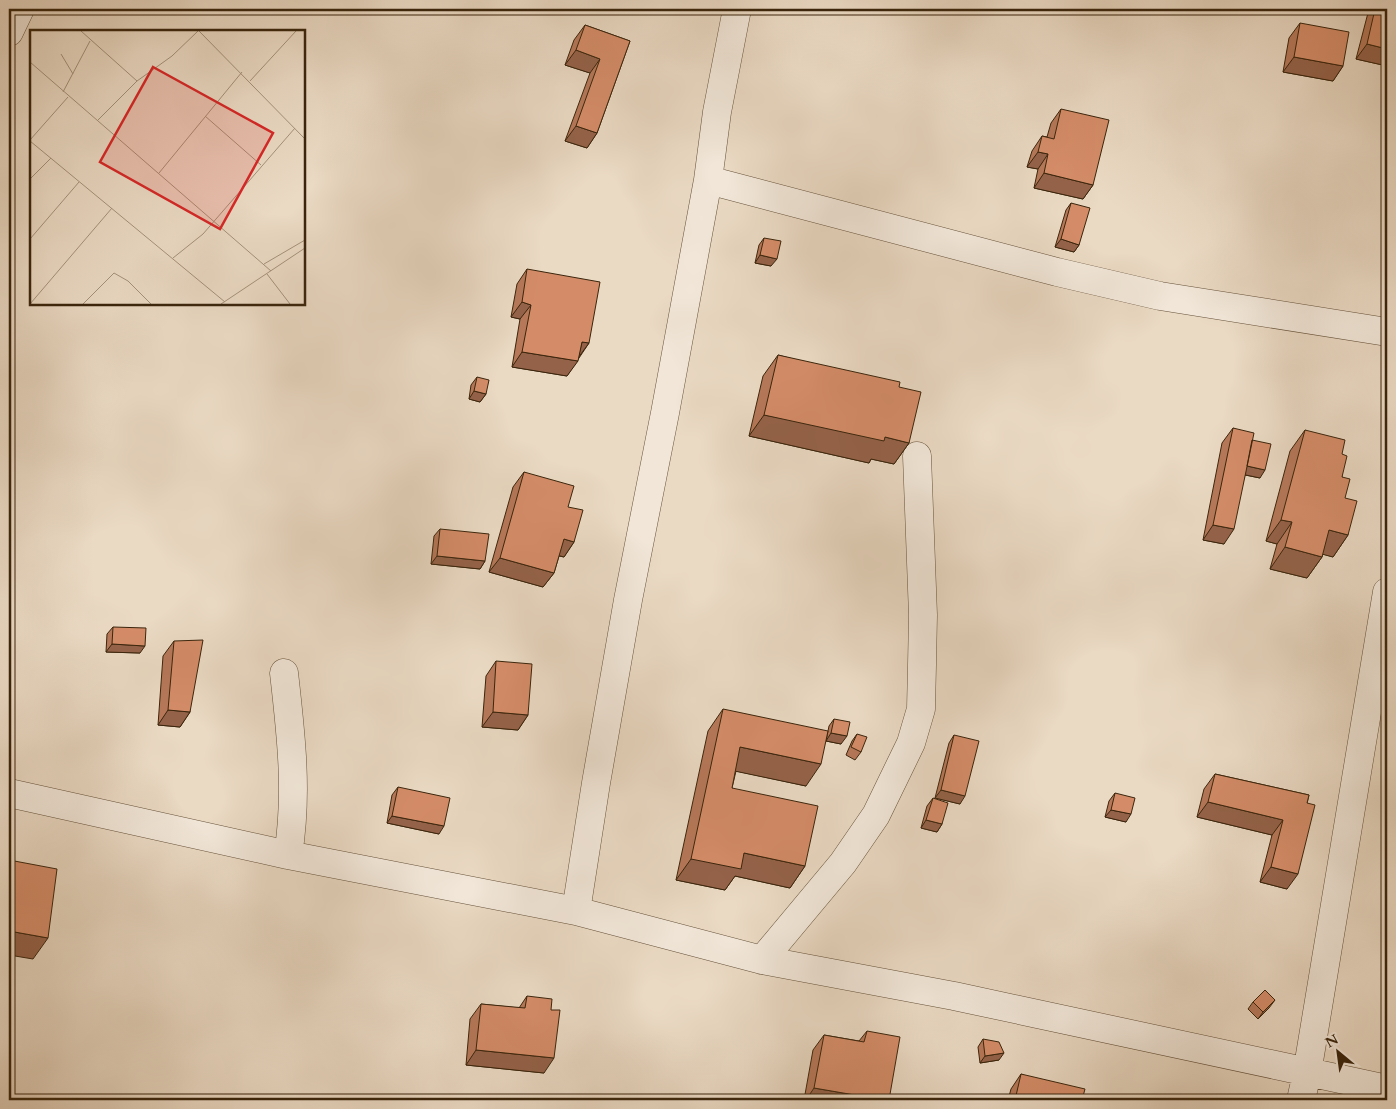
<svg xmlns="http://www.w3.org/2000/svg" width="1396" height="1109" viewBox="0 0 1396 1109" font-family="Cardo,serif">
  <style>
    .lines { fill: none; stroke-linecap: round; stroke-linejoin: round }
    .minor-casing { stroke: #66523a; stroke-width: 29 }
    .minor { stroke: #f1e6d8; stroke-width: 28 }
    .wall { fill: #b67859; stroke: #3a250c }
    .shaded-wall { fill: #946249; stroke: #3a250c }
    .building { fill: #d48c68; stroke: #3a250c }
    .inset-road { fill: none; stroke: #a4917a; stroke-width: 1 }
    .view { fill: #d62828; fill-opacity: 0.15; stroke: #d62828; stroke-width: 2.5 }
    .inset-edge { fill: none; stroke: #3a250c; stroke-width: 2.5 }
  </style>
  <rect width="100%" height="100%" fill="#ead9c3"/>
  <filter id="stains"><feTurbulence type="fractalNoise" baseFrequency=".004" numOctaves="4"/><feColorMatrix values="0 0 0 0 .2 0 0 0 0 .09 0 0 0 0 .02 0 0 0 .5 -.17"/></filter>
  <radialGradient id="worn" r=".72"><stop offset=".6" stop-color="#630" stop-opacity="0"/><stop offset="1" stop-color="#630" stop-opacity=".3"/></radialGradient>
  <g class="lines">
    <defs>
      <path id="minor" d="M9,32L20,9
        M708,180L1057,272L1160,296L1387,332
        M284,673C291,734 298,794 288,855
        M9,793L288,855L576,911L762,960L954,996L1387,1089
        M576,911L596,783L628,600L665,413L708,180L717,112L737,9
        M762,960L843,863L876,815L911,743L921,709L922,665L923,615L917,456
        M1301,1100L1307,1073L1387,592"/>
    </defs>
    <use href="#minor" class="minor-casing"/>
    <use href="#minor" class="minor"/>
  </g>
  <path class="wall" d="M1369,9H1387V66L1356,59Z
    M1300,23L1343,66L1333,81L1283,72L1289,38Z
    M585,25L630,41L597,133L587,148L565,141L590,73L565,65L574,40Z
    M1061,109L1093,185L1083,199L1034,188L1038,169L1027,167L1032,151L1042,136L1047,137L1051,123Z
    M1071,203L1079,245L1074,252L1055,247L1066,210Z
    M764,238L771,266L755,263L759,245Z
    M527,269L589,343L567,376L512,367L520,319L511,317L517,284Z
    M778,355L899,387L909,443L894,464L871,459L869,463L749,436L763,376Z
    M477,377L486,394L480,402L469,399L471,385Z
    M1233,428L1252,440L1260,478L1245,475L1224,544L1203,540L1222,443Z
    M1305,430L1342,454V477L1348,535L1333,557L1323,554L1322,557L1307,578L1270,569L1277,544L1266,541L1290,451Z
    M524,472L568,507L574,542L564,557L559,556L554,573L543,587L489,572L513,487Z
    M440,529L485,561L480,569L431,564L434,536Z
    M113,627L140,653L106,652L107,634Z
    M174,641L190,712L180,727L158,725L163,656Z
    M496,661L528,715L518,730L482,727L486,676Z
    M723,709L806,786L736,771L732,788L805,866L790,888L735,876L725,890L676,880L708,731Z
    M834,719L841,744L826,741L829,726Z
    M857,734L861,752L855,760L846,755L852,741Z
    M954,735L960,804L935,798L949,743Z
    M1215,774L1309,795L1287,889L1260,882L1272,835L1197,817L1204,789Z
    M398,787L439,834L387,823L392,795Z
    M1115,793L1126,822L1105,817L1109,801Z
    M933,798L942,824L937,832L921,828L927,806Z
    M1387,972V996L1382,995Z
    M527,996L544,1073L466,1065L470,1019L481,1004L519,1008Z
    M1253,1002L1269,1008L1258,1019L1248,1009Z
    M867,1031L889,1100H804L813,1050L824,1035L859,1041Z
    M983,1039L999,1060L980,1063L978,1047Z
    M1021,1074L1082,1100H1008L1011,1089Z"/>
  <path class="shaded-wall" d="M1367,44L1387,49V66L1356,59Z
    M576,50L600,59L590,73L565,65Z
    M1294,57L1343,66L1333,81L1283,72Z
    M576,126L597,133L587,148L565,141Z
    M1038,152L1048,154L1038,169L1027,167Z
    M1044,173L1093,185L1083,199L1034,188Z
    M1061,239L1079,245L1074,252L1055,247Z
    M760,255L777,259L771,266L755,263Z
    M522,302L531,305L520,319L511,317Z
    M582,342L589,343L578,358Z
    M522,352L578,361L567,376L512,367Z
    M474,391L486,394L480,402L469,399Z
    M764,415L885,437L909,443L894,464L871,459L869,463L749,436Z
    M1247,466L1265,470L1260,478L1241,474Z
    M1281,520L1292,522L1277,544L1266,541Z
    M1213,525L1234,529L1224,544L1203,540Z
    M1329,530L1348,535L1333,557L1314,552Z
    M564,539L574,542L564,557L553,554Z
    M1285,547L1322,557L1307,578L1270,569Z
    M437,556L485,561L480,569L431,564Z
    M500,558L554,573L543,587L489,572Z
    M112,644L145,646L140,653L106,652Z
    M168,710L190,712L180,727L158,725Z
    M493,712L528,715L518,730L482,727Z
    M831,733L847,736L841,744L826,741Z
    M740,747L821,764L806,786L725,769Z
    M941,790L965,796L960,804L935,798Z
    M1208,802L1283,820L1272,835L1197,817Z
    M1111,810L1131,814L1126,822L1105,817Z
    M392,816L444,826L439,834L387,823Z
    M926,820L942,824L937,832L921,828Z
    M744,853L805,866L790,888L735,876L725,890L676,880L691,859Z
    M1271,867L1298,874L1287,889L1260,882Z
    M9,931L48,938L33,959L9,955Z
    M1387,987V996L1382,995Z
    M1275,1000L1269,1008L1258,1019L1263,1012Z
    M476,1050L554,1058L544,1073L466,1065Z
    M1004,1053L999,1060L980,1063L985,1056Z
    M814,1088L884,1100H806Z"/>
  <path class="building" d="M1375,9H1387V49L1367,44Z
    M1300,23L1349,32L1343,66L1294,57Z
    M585,25L630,41L597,133L576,126L600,59L576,50Z
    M1061,109L1109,120L1093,185L1044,173L1048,154L1038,152L1042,136L1054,139Z
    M1071,203L1090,208L1079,245L1061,239Z
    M764,238L781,241L777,259L760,255Z
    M527,269L600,282L589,343L582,342L578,361L522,352L531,305L522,302Z
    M778,355L900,382L899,387L921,392L909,443L885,437L884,441L764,415Z
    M477,377L489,380L486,394L474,391Z
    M1233,428L1254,433L1234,529L1213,525Z
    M1305,430L1345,440L1342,454L1347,456L1342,477L1350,479L1345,498L1357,501L1348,535L1329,530L1322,557L1285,547L1292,522L1281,520Z
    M1252,440L1271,444L1265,470L1247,466Z
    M524,472L574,486L568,507L583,510L574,542L564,539L554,573L500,558Z
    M440,529L489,534L485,561L437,556Z
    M113,627L146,628L145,646L112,644Z
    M203,640L190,712L168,710L174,641Z
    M496,661L532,664L528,715L493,712Z
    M723,709L828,731L821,764L740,747L732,788L818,806L805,866L744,853L741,869L691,859Z
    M834,719L850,722L847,736L831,733Z
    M857,734L867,737L861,752L851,747Z
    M954,735L979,741L965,796L941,790Z
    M1215,774L1309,795L1307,803L1315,805L1298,874L1271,867L1283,820L1208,802Z
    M398,787L450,798L444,826L392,816Z
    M1115,793L1135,798L1131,814L1111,810Z
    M933,798L948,803L942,824L926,820Z
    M9,860L57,869L48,938L9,931Z
    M1265,990L1275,1000L1263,1012L1253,1002Z
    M527,996L552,999L551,1010H560L554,1058L476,1050L481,1004L525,1008Z
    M867,1031L900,1037L889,1100H884L814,1088L824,1035L864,1042Z
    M983,1039L999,1042L1004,1053L985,1056Z
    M1021,1074L1085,1089L1082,1100H1015Z"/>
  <g transform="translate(30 30)">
    <rect width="275" height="275" fill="#ead9c3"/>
    <path class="inset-road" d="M51,1L107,51M169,1L275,109M31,24L43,44M0,32L241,241M220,51L266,1M33,62L60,11M175,86L231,135M68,90L107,51L142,26L168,1M0,110L38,67M0,111L195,272M129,143L212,42M0,149L21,128M0,209L49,152M143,228L173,204L265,98M234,234L275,210M237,244L260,274M0,274L82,178M53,274L84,243L98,251L121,274M191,274L275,218"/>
    <path class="view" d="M123,37L243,103L190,199L70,132Z"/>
    <rect width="275" height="275" class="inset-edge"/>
  </g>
  <rect width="1396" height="1109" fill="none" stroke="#ead9c3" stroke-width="30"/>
  <rect x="10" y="10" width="1376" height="1089" fill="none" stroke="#3a250c" stroke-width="2.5"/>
  <rect x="15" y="15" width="1366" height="1079" fill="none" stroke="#3a250c"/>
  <g transform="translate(1338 1052) rotate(331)" stroke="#f1e6d8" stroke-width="4" paint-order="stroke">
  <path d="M0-4L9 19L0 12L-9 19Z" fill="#3a250c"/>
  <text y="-8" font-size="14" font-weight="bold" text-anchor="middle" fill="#3a250c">N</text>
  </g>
  <rect width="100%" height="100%" filter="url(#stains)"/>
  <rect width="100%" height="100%" fill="url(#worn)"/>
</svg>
